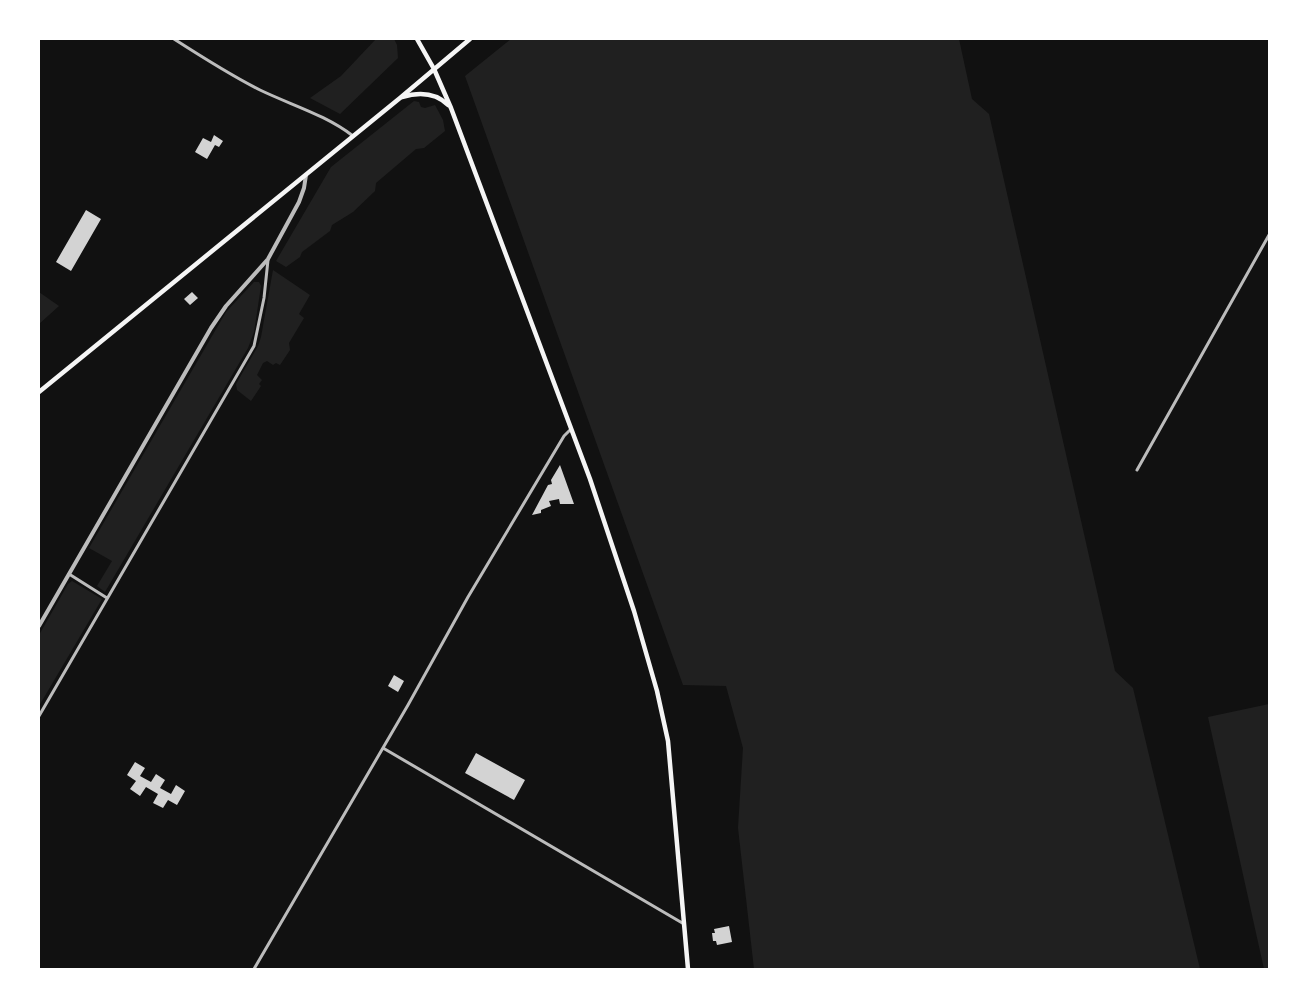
<svg xmlns="http://www.w3.org/2000/svg" width="1308" height="1008" viewBox="0 0 1308 1008" font-family="Mulish,sans-serif">
  <style>
    .green { fill: #202020 }
    .building { fill: #d3d3d3 }
    .lines { fill: none; stroke-linecap: round; stroke-linejoin: round }
    .minor { stroke: #bcbcbc; stroke-width: 3 }
    .tertiary { stroke: #bcbcbc; stroke-width: 4 }
    .secondary { stroke: #f5f5f5; stroke-width: 4.5 }
    .primary { stroke: #f5f5f5; stroke-width: 4.5 }
  </style>
  <rect width="100%" height="100%" fill="#111"/>
  <path class="green" d="M376,39H394L397,45L398,58L340,114L310,98L341,76Z
    M511,39H959L972,99L989,114L1115,671L1133,688L1200,969H754L738,828L743,748L726,686L683,685L465,76Z
    M414,101L419,102L421,107L425,108L435,105L443,120L445,131L424,148L416,149L376,183L375,191L353,212L332,225L330,231L302,252L300,257L286,267L276,261L331,167Z
    M273,270L310,295L299,314L304,318L289,343L290,350L280,365L276,363L273,365L267,361L263,363L257,375L262,380L259,384L261,386L251,401L237,390L236,384L258,346L261,337Z
    M254,282H259L261,286L254,332L248,348L105,592L97,586L112,561L89,548L226,312Z
    M39,292L59,306L39,324Z
    M72,581L102,599L39,706V635L68,584Z
    M1269,704V969H1264L1208,717Z"/>
  <path class="building" d="M214,135L223,141L219,147L215,145L207,159L195,152L203,138L211,142Z
    M86,210L101,219L71,271L56,262Z
    M192,292L198,298L190,305L184,299Z
    M560,465L574,504H560L559,499L549,501L551,506L541,510V513L532,515L548,485L552,484L551,480Z
    M394,675L404,681L398,692L388,686Z
    M476,753L525,780L514,800L465,773Z
    M135,762L145,768L140,776L151,782L156,774L165,780L160,788L171,794L176,785L185,791L177,805L168,800L163,808L153,803L158,794L146,787L140,796L130,789L136,781L127,775Z
    M729,926L732,942L717,945L716,941H713L712,933H715L714,929Z"/>
  <g class="lines">
    <path class="minor" d="M174,39C202,57 230,75 260,90C291,105 326,115 353,136
      M1137,470L1269,235
      M69,574L107,598
      M39,716L254,346L264,298L268,260
      M383,748L684,924
      M254,969L408,705L468,597L564,436L571,429"/>
    <path class="tertiary" d="M39,626L211,328L226,306L268,259L299,202L304,188L306,175"/>
    <path class="secondary" d="M417,39L434,69L451,108L590,479L634,611L657,691L668,741L688,969
      M402,97C419,92 435,92 448,105"/>
    <path class="primary" d="M39,392L400,98L470,39"/>
  </g>
  <rect width="1308" height="1008" fill="none" stroke="#ffffff" stroke-width="80"/>
</svg>
